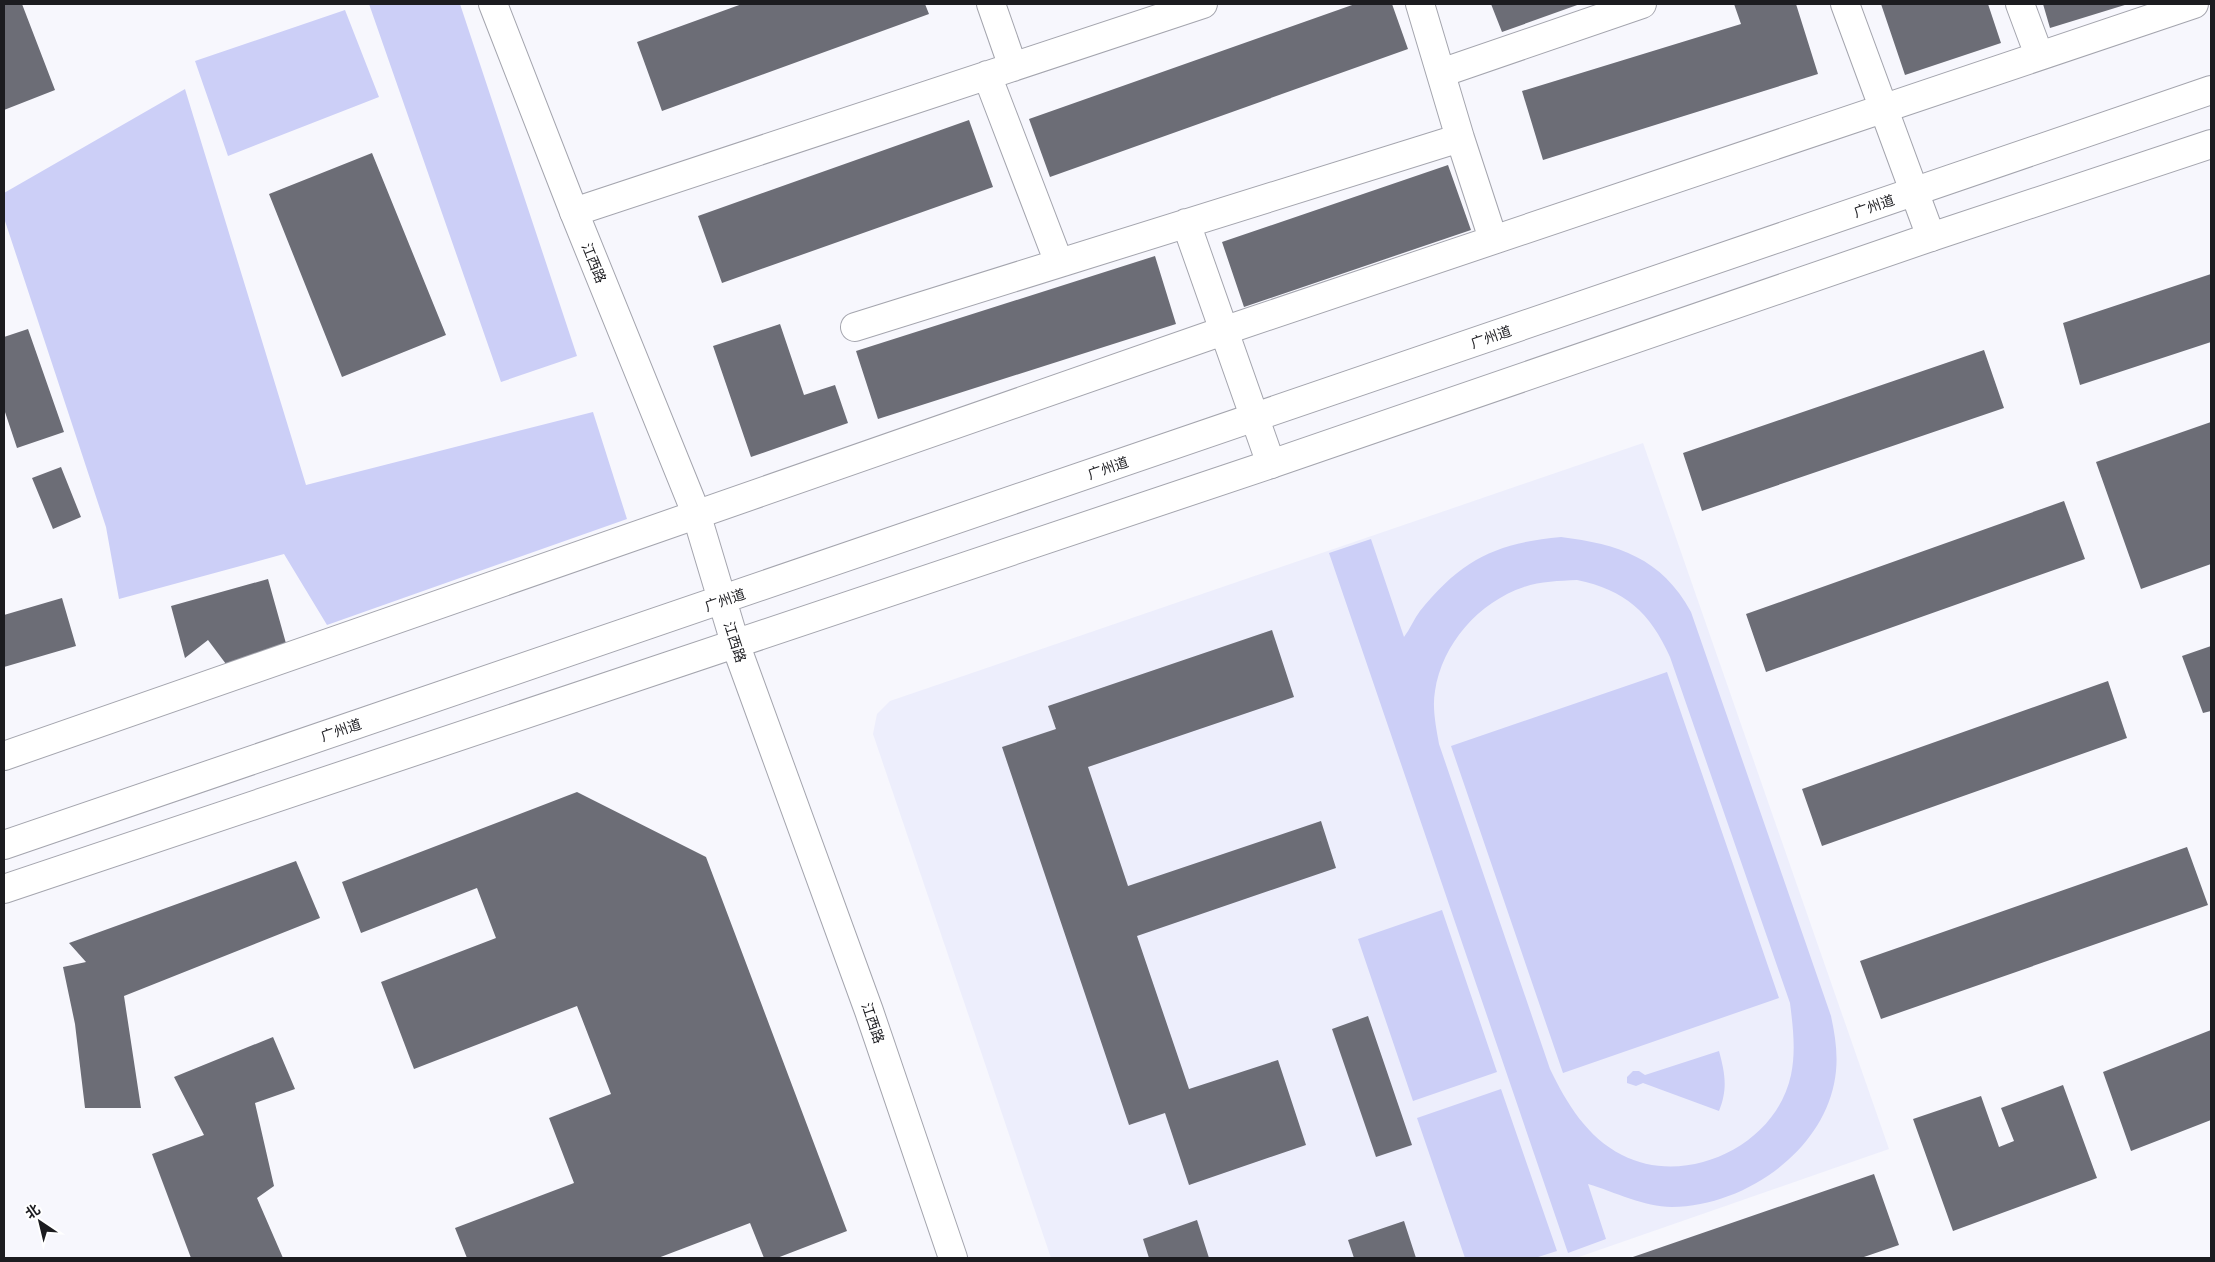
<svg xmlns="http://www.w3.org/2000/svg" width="2215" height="1262" viewBox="0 0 2215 1262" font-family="'Archivo Narrow','Noto Sans SC',sans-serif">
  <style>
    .built { fill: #edeefc }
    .park { fill: #cccff7; fill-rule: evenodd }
    .building { fill: #6c6d76 }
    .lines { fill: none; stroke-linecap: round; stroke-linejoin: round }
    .street-casing { stroke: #a4a5ae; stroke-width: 30 }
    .secondary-casing { stroke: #a4a5ae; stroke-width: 30 }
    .street { stroke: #fff; stroke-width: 28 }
    .secondary { stroke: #fff; stroke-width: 28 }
    .labels { text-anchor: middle; stroke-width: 4.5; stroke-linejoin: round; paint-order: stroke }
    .street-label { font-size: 14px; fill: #1c1c20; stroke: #fff }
  </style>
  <rect width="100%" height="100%" fill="#f7f7fd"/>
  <path class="built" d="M1643,443L1889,1149L1576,1258H1051L873,734L877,714L890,701Z"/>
  <path class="park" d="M369,4H460L577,356L501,382Z
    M345,10L379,97L228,156L195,61Z
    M185,89L306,485L593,412L627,519L327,625L284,554L119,599L106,527L4,218V193Z
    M1561,537C1618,544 1662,558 1691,612L1831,1016C1836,1039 1839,1061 1834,1084C1819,1155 1742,1206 1672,1207C1644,1207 1615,1192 1588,1184L1606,1239L1568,1253L1329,553L1371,539L1404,637C1410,629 1414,619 1420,611C1462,559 1496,543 1561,537ZM1577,580C1625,590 1650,612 1670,657L1790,1003C1793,1027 1796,1051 1791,1075C1776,1146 1686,1188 1622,1155C1587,1137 1567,1104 1550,1069L1439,744C1436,727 1432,708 1435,691C1442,644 1479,602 1524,587C1541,581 1559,581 1577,580Z
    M1667,672L1779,998L1563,1073L1451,746Z
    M1442,910L1497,1072L1413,1101L1358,939Z
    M1719,1051C1725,1073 1728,1089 1719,1111L1643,1083L1636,1086L1627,1083V1077L1633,1071H1639L1645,1075Z
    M1501,1089L1557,1251L1535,1258H1465L1417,1118Z"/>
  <path class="building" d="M4,4H22L55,90L4,110Z
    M742,4H925L929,14L662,111L637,42Z
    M1355,4H1392L1408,49L1050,177L1029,119Z
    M1491,4H1580L1502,32Z
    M1734,4H1796L1818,74L1543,160L1522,91L1741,24Z
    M1881,4H1988L2001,43L1905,75Z
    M2043,4H2128L2050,28Z
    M969,120L993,187L722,283L698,216Z
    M372,153L446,335L342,377L269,194Z
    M1448,165L1471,230L1244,307L1222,242Z
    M1155,256L1176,324L878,419L856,351Z
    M2211,274V342L2080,385L2063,323Z
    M780,324L804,395L835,385L848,423L751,457L713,346Z
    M28,329L64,432L17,448L4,409V337Z
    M1984,350L2004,408L1702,511L1683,453Z
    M2211,422V564L2141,589L2096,462Z
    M61,467L81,517L53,529L32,478Z
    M2064,501L2085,559L1766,672L1746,614Z
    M268,579L287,647L226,664L208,640L185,658L171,606Z
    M62,598L76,646L4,667V615Z
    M1272,630L1294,697L1088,767L1128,886L1321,821L1336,868L1137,936L1189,1089L1278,1060L1306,1145L1189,1185L1165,1113L1129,1125L1002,747L1056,729L1048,706Z
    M2211,646V711L2203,713L2182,656Z
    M2108,681L2127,738L1822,846L1802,789Z
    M577,792L706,857L847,1231L777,1258H764L750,1223L658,1258H467L455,1228L574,1183L549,1118L611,1094L577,1006L414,1069L381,982L496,938L477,888L361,933L342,882Z
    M2187,847L2208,905L1881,1019L1860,961Z
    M296,861L320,918L124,996L141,1108H85L75,1024L63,967L86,962L69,943Z
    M1368,1016L1412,1145L1376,1157L1332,1029Z
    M2211,1030V1120L2131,1151L2103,1072Z
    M273,1037L295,1089L255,1103L274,1186L257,1198L283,1258H191L152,1154L204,1135L174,1077Z
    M2063,1085L2097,1178L1953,1231L1913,1119L1981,1096L1999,1147L2014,1141L2001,1108Z
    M1874,1174L1899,1245L1861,1258H1630Z
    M1197,1220L1209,1258H1149L1143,1239Z
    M1404,1221L1416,1258H1354L1348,1240Z"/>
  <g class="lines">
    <defs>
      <path id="street" d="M991,4L1013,67
        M1420,4L1460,138L1493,239
        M1845,4L1931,237
        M2020,4L2039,55
        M1441,73L1642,4
        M987,75L1059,263
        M574,212L1203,4
        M1186,223L1271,464
        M855,327L1460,138
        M4,756L1223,331L2194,4"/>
      <path id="secondary" d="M493,4L574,212L696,513L735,643L869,1011L953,1258
        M4,845L2211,90
        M4,889L1271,464L1931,237L2211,144"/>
    </defs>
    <use href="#street" class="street-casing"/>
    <use href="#secondary" class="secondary-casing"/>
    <use href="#street" class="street"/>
    <use href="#secondary" class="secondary"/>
  </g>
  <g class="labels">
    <g class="street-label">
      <text transform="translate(1874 206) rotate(-19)" y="5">广州道</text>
      <text transform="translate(594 263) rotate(68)" y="5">江西路</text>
      <text transform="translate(1491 337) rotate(-19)" y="5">广州道</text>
      <text transform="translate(1108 468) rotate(-19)" y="5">广州道</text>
      <text transform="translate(725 600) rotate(-19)" y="5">广州道</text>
      <text transform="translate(735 642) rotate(72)" y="5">江西路</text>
      <text transform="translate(341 730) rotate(-19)" y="5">广州道</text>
      <text transform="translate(873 1023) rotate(71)" y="5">江西路</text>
    </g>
  </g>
  <rect width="2215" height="1262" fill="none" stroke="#1c1c20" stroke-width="10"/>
  <g transform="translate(40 1222) rotate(325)" stroke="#ffffff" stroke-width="4" paint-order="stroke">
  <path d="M0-4L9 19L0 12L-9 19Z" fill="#1c1c20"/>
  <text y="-8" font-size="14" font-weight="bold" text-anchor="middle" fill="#1c1c20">北</text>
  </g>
</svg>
